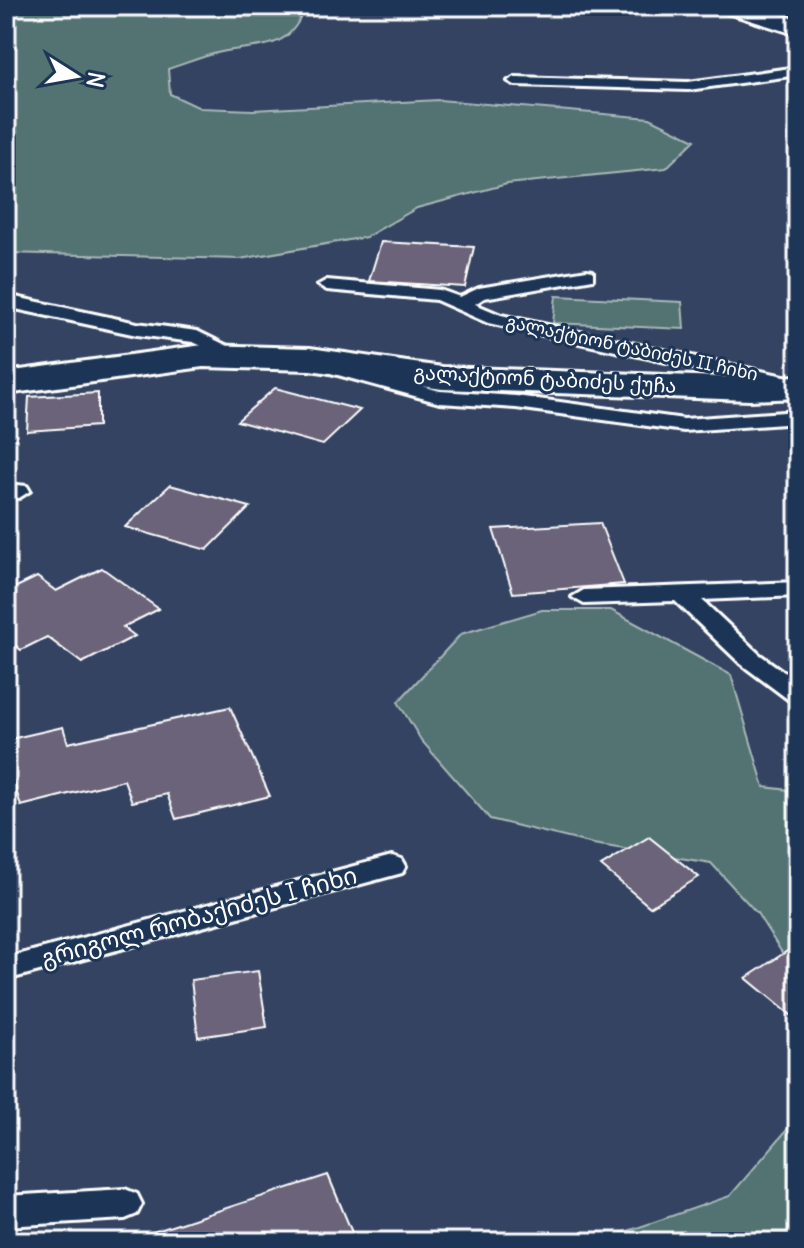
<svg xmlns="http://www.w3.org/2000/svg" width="804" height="1248" viewBox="0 0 804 1248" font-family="Delius,'Noto Sans Georgian',sans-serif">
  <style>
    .green { fill: #527272; stroke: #a8b8b8; stroke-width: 2 }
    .building { fill: #6a6479; stroke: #fff; stroke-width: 2 }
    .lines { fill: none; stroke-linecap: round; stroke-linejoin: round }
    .service-casing { stroke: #fff; stroke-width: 6 }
    .minor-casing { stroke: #fff; stroke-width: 6 }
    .service { fill: #1d3557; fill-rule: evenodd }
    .minor { fill: #1d3557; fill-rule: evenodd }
    .labels { text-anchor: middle; stroke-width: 6; stroke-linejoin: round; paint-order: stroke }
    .far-street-label { font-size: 18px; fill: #fff; stroke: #1d3557 }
    .street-label { font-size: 20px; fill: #fff; stroke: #1d3557 }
    .near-street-label { font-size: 24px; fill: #fff; stroke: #1d3557 }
  </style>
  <rect width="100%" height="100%" fill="#344361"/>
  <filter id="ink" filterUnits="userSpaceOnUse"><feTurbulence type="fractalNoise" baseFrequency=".0125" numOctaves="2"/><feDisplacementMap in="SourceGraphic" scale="16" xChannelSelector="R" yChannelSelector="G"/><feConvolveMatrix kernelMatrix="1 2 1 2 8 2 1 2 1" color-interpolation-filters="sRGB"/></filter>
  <g filter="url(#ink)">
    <path class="green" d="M26,6H305C290,54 258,43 217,53C201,57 184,64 168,69L170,94L200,108L253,110L439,100L650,118L695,140L666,168L507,184L417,208L366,237L240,259L6,253V7Z
      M556,296L682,302L684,329L553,323Z
      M542,610H611L731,675L764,787L798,791V978L757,913L711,863L593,844L490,819L421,740L398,702L461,634Z
      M798,1117V1242H596L730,1196Z"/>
    <path class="building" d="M381,242L474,247L465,287L369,281Z
      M275,388L360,410L323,445L237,421Z
      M98,393V426L27,431L29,397Z
      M170,485L250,507L207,550L125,527Z
      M600,523L624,584L513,593L493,529Z
      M102,568L159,609L123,627L135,636L82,663L47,637L21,650L6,638V592L37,577L56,591Z
      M230,707L270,796L176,819L167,794L132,802L124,780L21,806L6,758V740L63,727L68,743Z
      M649,837L699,877L650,907L601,866Z
      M798,944V1021L746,978Z
      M258,971L267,1027L198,1037L191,980Z
      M328,1175L356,1242H145L144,1235Z"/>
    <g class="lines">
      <defs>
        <path id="service" d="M798,67V75L688,90L515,85L508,81L515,77L688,82Z
          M587,270L593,271V279L484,298L475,304L501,315L798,379V391L488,323L436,300L327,290L318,285L327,280L440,290L460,297L479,288Z
          M6,295L137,323L197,331L246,355L236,361L193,342L137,335L6,307Z
          M323,359L440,391L516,396L684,419L798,411V423L684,431L516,408L440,403L316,369L313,365L316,361Z
          M6,484L27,486L30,491L19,498L6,496Z
          M798,582V596L702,600L759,654L798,682V702L789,700L741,664L675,601L584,604L572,597L584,590Z
          M392,856L402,859L406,866L402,873L6,980V958Z
          M125,1189L137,1194L142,1204L137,1214L125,1219L6,1226V1196Z"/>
        <path id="minor" d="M718,6H755L798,20V35L721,11Z
          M203,345L310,348L442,367L750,378L798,376V398L750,400L442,389L310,370L203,367L6,394V372Z"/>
      </defs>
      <use href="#service" class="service-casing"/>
      <use href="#minor" class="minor-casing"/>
      <use href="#service" class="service"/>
      <use href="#minor" class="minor"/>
    </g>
  </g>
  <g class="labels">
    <g class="far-street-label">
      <text transform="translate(632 348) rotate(12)" y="6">გალაქტიონ ტაბიძეს II ჩიხი</text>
    </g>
    <g class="street-label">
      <text transform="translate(545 379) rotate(3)" y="7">გალაქტიონ ტაბიძეს ქუჩა</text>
    </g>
    <g class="near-street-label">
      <text transform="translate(199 917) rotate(-15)" y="8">გრიგოლ რობაქიძეს I ჩიხი</text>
    </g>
  </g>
  <rect width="804" height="1248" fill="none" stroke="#1d3557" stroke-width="32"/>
  <rect x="16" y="16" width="772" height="1216" fill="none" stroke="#fff" stroke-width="3" filter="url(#ink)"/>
  <g transform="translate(76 76) rotate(101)" stroke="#1d3557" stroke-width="6" paint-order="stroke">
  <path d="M0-6L14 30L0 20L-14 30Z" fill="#ffffff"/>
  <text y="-12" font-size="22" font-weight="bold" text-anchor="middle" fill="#ffffff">N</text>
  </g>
</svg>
